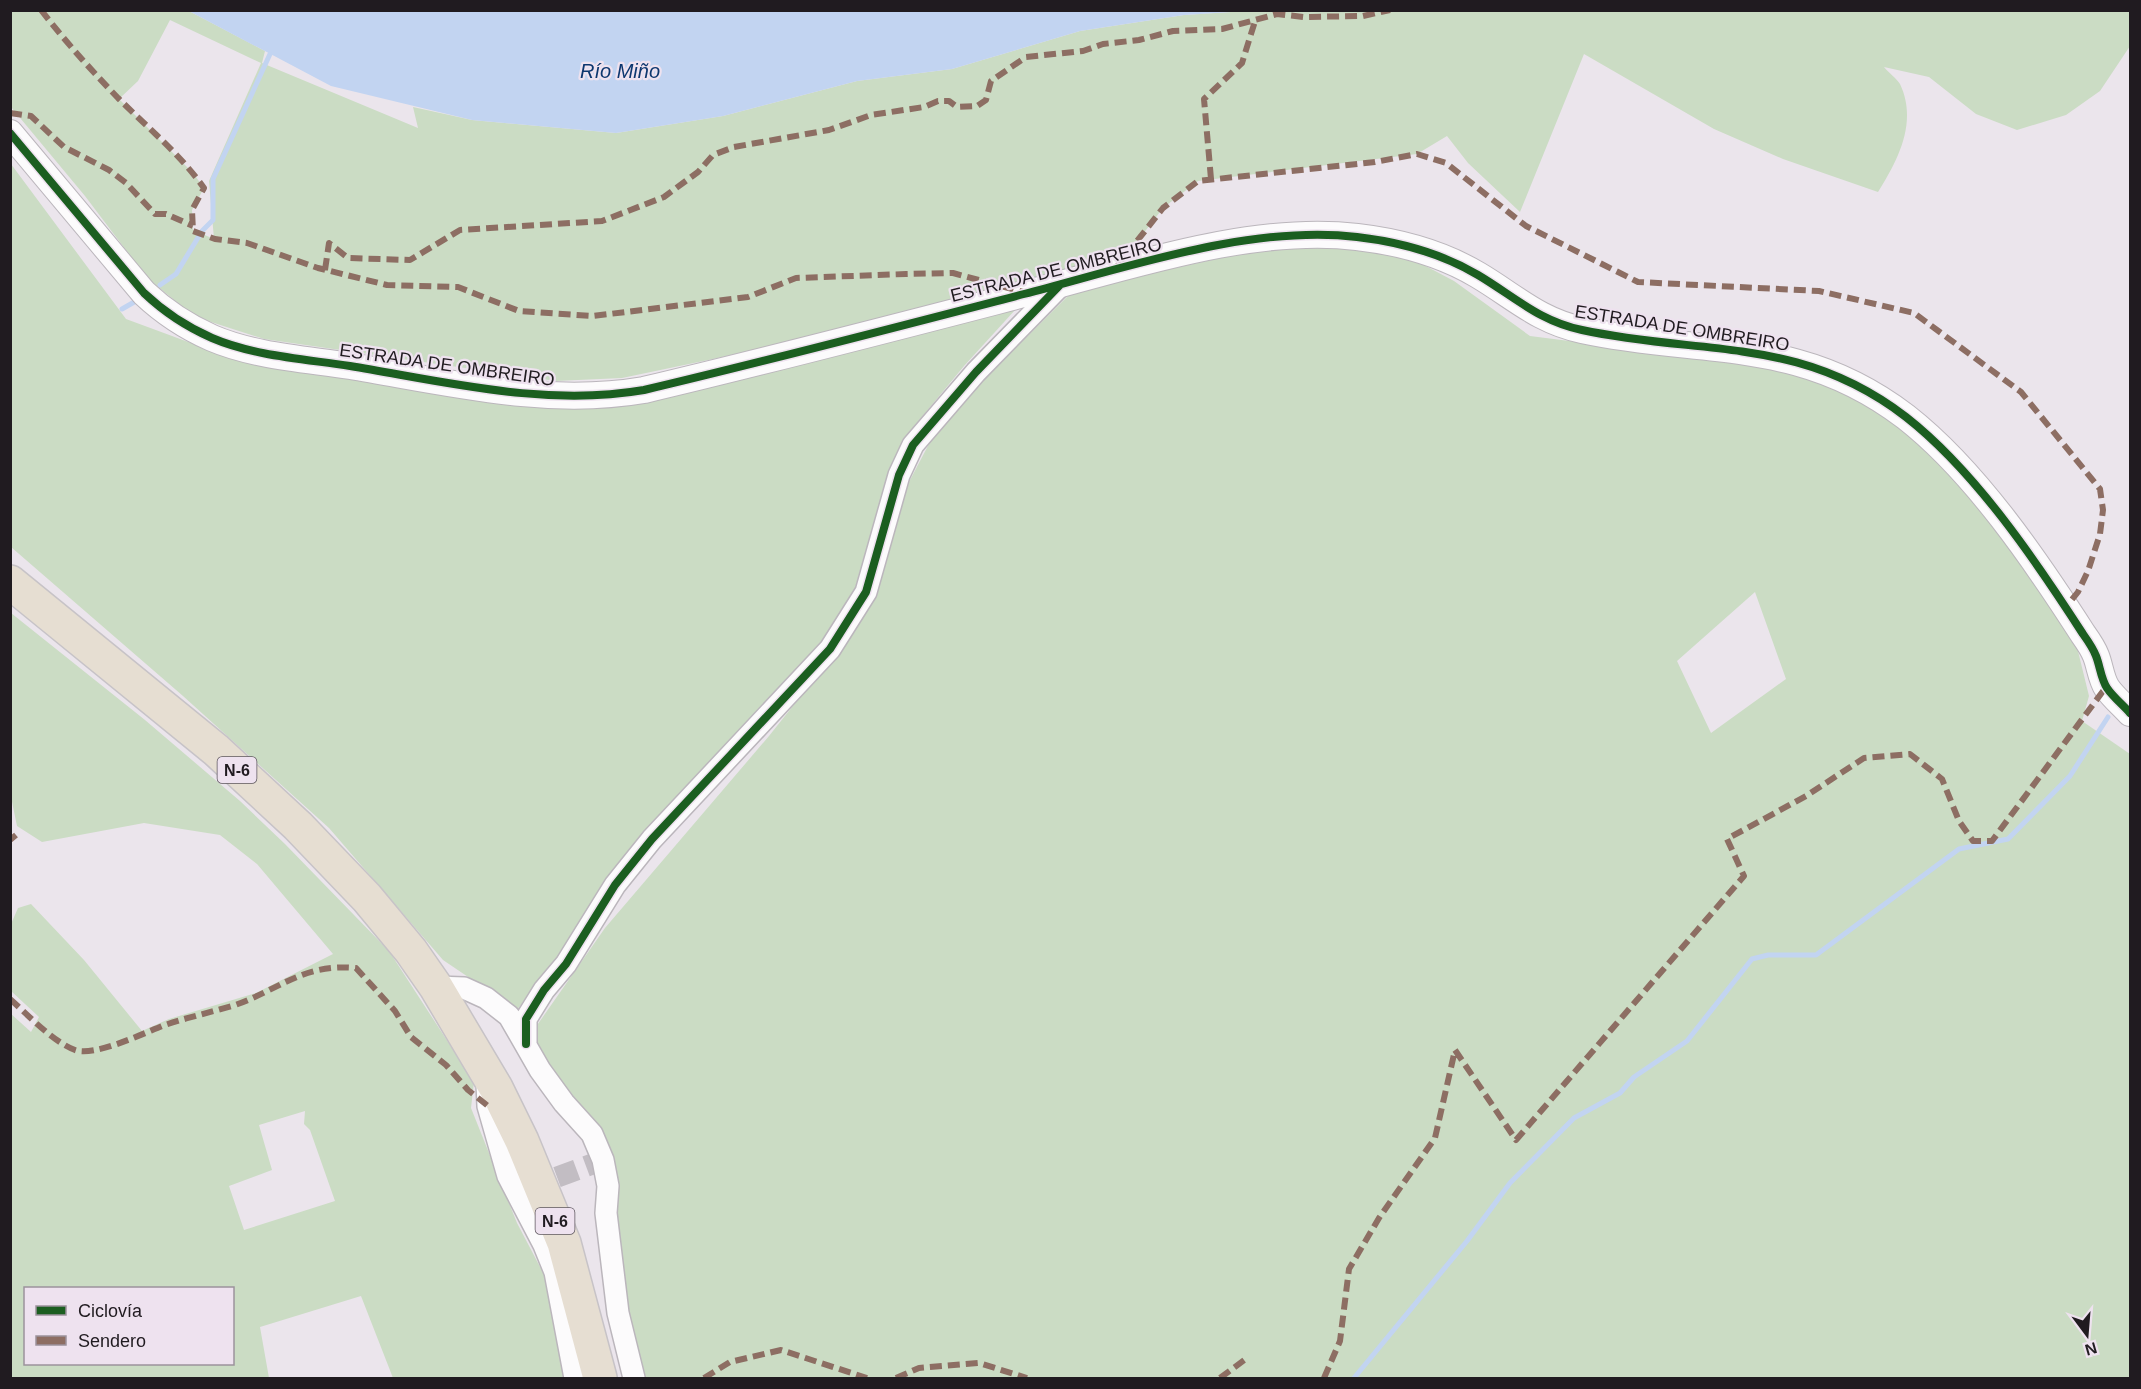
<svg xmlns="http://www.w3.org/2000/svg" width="2141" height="1389" viewBox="0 0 2141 1389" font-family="Arial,sans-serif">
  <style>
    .green { fill: #cbdcc4; fill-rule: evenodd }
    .water { fill: #c2d4f1 }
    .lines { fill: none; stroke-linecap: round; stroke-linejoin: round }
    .stream { stroke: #c2d4f1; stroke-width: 5 }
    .minor-tunnel { stroke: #c2bdc3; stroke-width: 21; stroke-dasharray: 21 10; stroke-linecap: butt }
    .minor-casing { stroke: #bbb6bc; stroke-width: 24 }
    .tertiary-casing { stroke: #bbb6bc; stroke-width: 28 }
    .trunk-casing { stroke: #c7c3c7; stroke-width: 36 }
    .minor { stroke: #fcfbfc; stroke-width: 21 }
    .tertiary { stroke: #fcfbfc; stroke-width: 26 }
    .trunk { stroke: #e6ded2; stroke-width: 33 }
    .quiet { stroke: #8d6e63; stroke-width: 6; stroke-dasharray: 12 6; stroke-linecap: butt }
    .cycleway-casing { stroke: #eee2ef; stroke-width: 11 }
    .cycleway { stroke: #1b5e20; stroke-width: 8 }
    .labels { text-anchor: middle; stroke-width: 4.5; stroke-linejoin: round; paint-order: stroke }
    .shield { fill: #eee2ef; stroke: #5e575e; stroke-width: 1.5 }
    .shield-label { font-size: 16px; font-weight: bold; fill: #201b20 }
    .street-label { font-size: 18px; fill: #201b20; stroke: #eee2ef }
    .water-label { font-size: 20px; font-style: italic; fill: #0d376f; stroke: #eee2ef }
  </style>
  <rect width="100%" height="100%" fill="#ebe5ec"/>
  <path class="green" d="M2130,10V46L2100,91L2066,115L2017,130L1976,114L1929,77L1884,67C1888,72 1896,78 1900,84C1918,122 1898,160 1878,192L1783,159L1714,129L1584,54L1520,212L1468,163L1447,136L1417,154L1198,181L1163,208L1126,256L918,313L713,359L622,378L556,381L264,339L211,322L189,312L147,278L85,196L11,107L10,11H189L265,51L262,63L418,128L413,107L472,120L616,133L723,116L857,81L952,69L1080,31L1184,15L1246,11ZM170,20L261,63L209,181L214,239L193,230L192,210L204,188L193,173L119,99L138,81Z
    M11,164L126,319L191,343L300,370L523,403L1025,299L964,366L902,441L878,509L853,595L821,645L676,802L517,1010L443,960L329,828L183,696L11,547Z
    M1313,246L1382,253L1420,263L1454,281L1530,336L1813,372L1901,425L1979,505L2021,560L2077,647L2089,696L2082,721L2130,754V1378H639L626,1316L612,1178L539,1057L533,1031L605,928L769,736L855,628L910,480L940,423L1074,290L1248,252ZM1755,592L1786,679L1711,733L1677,661Z
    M11,613L145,720L240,801L285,844L389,951L474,1082L471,1108L517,1223L549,1284L570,1378H393L361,1296L260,1327L269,1378H11L10,1013L31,1032L39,1017L11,991V924L18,908L31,904L84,960L142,1031L169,1019L256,993L333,954L257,864L220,835L144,823L42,842L17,826L10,792ZM305,1111L304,1124L310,1130L335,1201L244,1230L229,1186L272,1170L259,1125ZM26,1288H232V1364H26Z"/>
  <path class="water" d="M189,11H1246L1184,15L1080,31L952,69L857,81L723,116L616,133L472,120L331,86Z"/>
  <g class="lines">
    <path class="stream" d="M202,231L213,220V179L270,54
      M160,285L176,274L199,236
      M122,309L136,301
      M1354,1378L1467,1241L1510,1183L1574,1118L1620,1093L1634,1077L1687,1041L1752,959L1768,955H1816L1959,849L2008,839L2070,776L2108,717"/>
    <path class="minor-tunnel" d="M528,1188L603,1160"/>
    <defs>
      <path id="minor" d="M436,987L464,988L486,998L509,1016L540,1070L564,1103L592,1134L603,1160L608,1186L606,1213L618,1313L634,1378
        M526,1044V1019L544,990L566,964L615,885L652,839L830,649L866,592L899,475L913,445L976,372L1062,284
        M487,1083L488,1106L508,1176L544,1245L555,1272L575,1378"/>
      <path id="tertiary" d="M10,133L144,293C164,312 187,327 212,338C254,356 305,359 350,366C447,382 546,407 644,390C771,360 897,327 1024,294C1125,268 1252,224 1357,237C1400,242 1441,253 1478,275C1515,297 1539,321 1582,330C1703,356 1799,335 1906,417C1975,471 2036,561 2083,634C2088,641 2093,648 2096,656C2100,666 2101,679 2107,688C2113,697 2123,705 2130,713"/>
      <path id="trunk" d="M10,582L216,750L298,826L367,898L411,951L436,987L496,1088L522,1141L564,1243L600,1378"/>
    </defs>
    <use href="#minor" class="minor-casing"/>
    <use href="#tertiary" class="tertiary-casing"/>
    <use href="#trunk" class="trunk-casing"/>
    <use href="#minor" class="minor"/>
    <use href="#tertiary" class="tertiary"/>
    <use href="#trunk" class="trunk"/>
    <path class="quiet" d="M41,10C65,41 91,70 118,98C147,127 180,154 204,188L192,210L193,231L215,239L247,243L318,268L387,285L458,287L519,311L593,316L748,297L796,278L906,274L953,273L1023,292
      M10,113L31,116L64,147L109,170L126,183L155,214H166L193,226
      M1211,179L1204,99L1242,63L1256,18
      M1115,269L1163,208L1198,181L1375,162L1417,154L1446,163L1526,226L1638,282L1819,291L1914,313L2021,392L2100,489L2103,510L2100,534L2088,571L2078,592L2066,607
      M325,270L329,243L348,258L410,260L460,230L602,221L664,197L698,172L713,155L734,147L829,130L871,115L924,107L938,101H949L957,107L977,106L986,100L991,81L1026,57L1083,51L1103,44L1139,40L1173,31L1222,29L1277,14L1304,17L1363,16L1390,10
      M10,840L16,835
      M10,999C27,1014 53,1042 75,1050C94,1057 142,1034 162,1026C185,1018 208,1013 232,1006C278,991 302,963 356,968L395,1011L411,1037L446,1065L468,1090L488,1106
      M704,1378L730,1362L781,1350L867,1378
      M896,1378L919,1368L979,1363L1027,1378
      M1220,1378L1247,1358
      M1324,1378L1340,1341L1349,1269L1379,1218L1435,1138L1455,1050L1516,1140L1744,876L1727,839L1806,796L1864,758L1910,754L1942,779L1959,821L1973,841H1992L2106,687"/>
    <defs>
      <path id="cycleway" d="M10,133L144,293C164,312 187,327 212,338C254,356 305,359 350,366C447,382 546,407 644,390C771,360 897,327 1024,294C1125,268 1252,224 1357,237C1400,242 1441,253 1478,275C1515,297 1539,321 1582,330C1703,356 1799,335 1906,417C1975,471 2036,561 2083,634C2088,641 2093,648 2096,656C2100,666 2101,679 2107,688C2113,697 2123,705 2130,713
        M526,1044V1019L544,990L566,964L615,885L652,839L830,649L866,592L899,475L913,445L976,372L1060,285"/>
    </defs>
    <use href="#cycleway" class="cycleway-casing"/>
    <use href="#cycleway" class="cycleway"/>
  </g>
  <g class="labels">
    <g class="shield">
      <rect x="217.5" y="757" width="39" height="26" rx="4.5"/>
      <rect x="535.5" y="1208" width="39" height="26" rx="4.5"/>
    </g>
    <g class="shield-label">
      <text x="237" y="776">N-6</text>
      <text x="555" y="1227">N-6</text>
    </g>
    <g class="street-label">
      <text transform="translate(1056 270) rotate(-14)" y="6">ESTRADA DE OMBREIRO</text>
      <text transform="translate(1682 328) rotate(9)" y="6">ESTRADA DE OMBREIRO</text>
      <text transform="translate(447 365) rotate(8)" y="6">ESTRADA DE OMBREIRO</text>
    </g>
    <g class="water-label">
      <text x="620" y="78">Río Miño</text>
    </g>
  </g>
  <rect width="2141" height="1389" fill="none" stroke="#201b20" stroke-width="24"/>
  <rect x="24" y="1287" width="210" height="78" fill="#eee2ef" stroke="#9c929c" stroke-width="1.5"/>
  <rect x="36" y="1306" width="30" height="9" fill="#1b5e20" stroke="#9c929c" stroke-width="1.5"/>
  <text x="78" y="1317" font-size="18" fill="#201b20">Ciclovía</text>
  <rect x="36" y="1336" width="30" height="9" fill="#8d6e63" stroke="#9c929c" stroke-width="1.5"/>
  <text x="78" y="1347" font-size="18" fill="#201b20">Sendero</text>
  <g transform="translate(2087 1335) rotate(164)" stroke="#eee2ef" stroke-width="4.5" paint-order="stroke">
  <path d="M0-4.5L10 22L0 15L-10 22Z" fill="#201b20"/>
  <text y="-9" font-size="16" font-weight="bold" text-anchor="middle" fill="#201b20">N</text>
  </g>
</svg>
